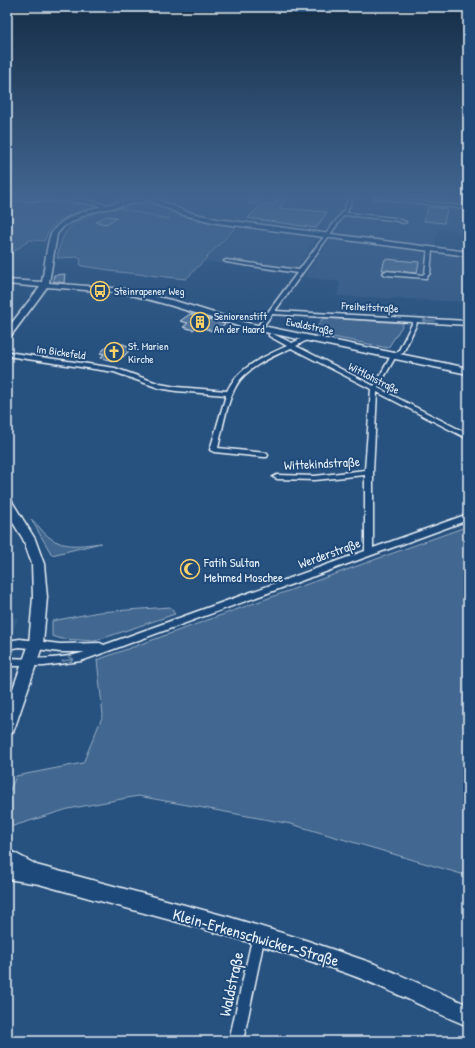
<svg xmlns="http://www.w3.org/2000/svg" width="475" height="1048" viewBox="0 0 475 1048" font-family="'Patrick Hand',sans-serif">
  <style>
    .built { fill: #355d88 }
    .green { fill: #436891; stroke: #96acc4 }
    .building { fill: #57789d; stroke: #e8f1f8 }
    .lines { fill: none; stroke-linecap: round; stroke-linejoin: round }
    .street-casing { stroke: #e8f1f8; stroke-width: 3 }
    .secondary-casing { stroke: #e8f1f8; stroke-width: 3 }
    .street { fill: #1f4a7a; fill-rule: evenodd }
    .secondary { fill: #1f4a7a; fill-rule: evenodd }
    .oneway { stroke: #6f8dac }
    .labels { text-anchor: middle; stroke-width: 4; stroke-linejoin: round; paint-order: stroke }
    .far-poi-label { font-size: 11px; fill: #e8f1f8; stroke: #1f4a7a; text-anchor: start }
    .far-street-label { font-size: 11px; fill: #e8f1f8; stroke: #1f4a7a }
    .street-label { font-size: 13px; fill: #e8f1f8; stroke: #1f4a7a }
    .poi-label { font-size: 13px; fill: #e8f1f8; stroke: #1f4a7a; text-anchor: start }
    .near-street-label { font-size: 16px; fill: #e8f1f8; stroke: #1f4a7a }
  </style>
  <rect width="100%" height="100%" fill="#27517f"/>
  <filter id="ink" filterUnits="userSpaceOnUse"><feTurbulence type="fractalNoise" baseFrequency=".025" numOctaves="2"/><feDisplacementMap in="SourceGraphic" scale="8" xChannelSelector="R" yChannelSelector="G"/><feConvolveMatrix kernelMatrix="1 2 1 2 8 2 1 2 1" color-interpolation-filters="sRGB"/></filter>
  <g filter="url(#ink)">
    <path class="built" d="M158,198H396L431,201L468,206V236L458,235V231L439,228L434,247L250,223L192,213Z
      M235,228L316,239L297,269L229,259L223,264L204,261Z
      M330,240L468,257V302L337,296L340,282L304,277Z
      M7,618H18L7,650Z"/>
    <path class="green" d="M396,198H468V206Z
      M7,201L91,205L56,222L48,232L44,241L30,240L10,254L7,253Z
      M131,204H152L193,219L236,227L186,279L109,271L110,270L82,266L80,265L81,259L77,257L57,258C62,233 67,225 91,215C97,212 105,208 112,208C130,209 150,218 170,219L113,207Z
      M323,318L404,323L388,348L313,333Z
      M31,519C38,524 42,532 49,537C64,549 84,545 101,543L52,555Z
      M468,526V876L291,824L138,796L68,809L7,828V797L16,776L83,763L103,715L97,660Z
      M170,607L175,614L95,641L62,639L52,636V621L99,612Z"/>
    <path class="building" d="M279,198H288L279,208L327,212L316,228L248,218L262,204H274Z
      M428,207L447,209L444,223L424,221Z
      M106,216L117,217L106,224L96,222Z
      M385,259L419,262L417,273L382,270Z
      M65,274L64,283L53,281L54,275Z
      M190,314L225,324L215,332L198,326L193,330L183,327L188,323L180,321Z
      M114,344H123L132,348L123,357H118L114,361L101,358L104,354L100,353L107,346H112Z"/>
    <g class="lines">
      <defs>
        <path id="street" d="M7,198C31,198 92,196 110,207L108,208C76,198 41,201 7,200Z
          M257,198H263L253,203L250,202Z
          M349,198H353L346,213L394,218L406,222L404,223L394,220L344,215L275,311L468,321V325L416,322L417,323L403,353L396,356L378,388L468,434V439L377,392L373,472V548L468,514V520L81,661L44,666H7V658C32,659 61,660 85,652H60L20,647L7,649V641L20,639L60,644L100,643L104,645L365,551V475L315,480L277,479L273,477L277,475L315,476L365,470L371,389L291,348C274,356 245,368 236,386C226,404 223,428 218,448L267,453L268,455L267,457H264L214,452L210,450L226,395L176,391L159,388L114,372L7,356V352L115,368L160,384L176,387L227,391C238,367 265,356 287,346L269,336V334L271,333L292,343L305,337H309V339L296,346L374,386L392,354L398,352L413,322L272,314L261,329H257V327L297,273L226,262L224,261L226,260L299,270L344,210Z
          M374,198H388L468,207V209Z
          M428,249L432,250L430,273L426,278L386,275L383,273L386,271L423,275L425,273Z
          M259,929L264,930L265,935L243,1041H229L253,935L254,930Z"/>
        <path id="secondary" d="M141,198H155L184,211L217,219L468,252V256L217,223L180,214L149,200L88,213L64,226L57,234L49,283L124,289L175,301L243,322L468,368V374L241,327L169,305L124,293L47,287L10,337L7,338V329L40,287L7,284V280L42,282C44,272 47,242 51,234C63,210 118,203 141,198Z
          M7,499L11,500L35,539L44,564L47,597L43,644L15,727L13,732L7,734V705L29,644L33,597L32,564L23,539L7,513Z
          M7,849L35,864L36,865L229,917L305,940L375,964L468,1005V1026C426,1009 386,987 343,972C243,937 140,913 39,884L7,879Z"/>
      </defs>
      <use href="#street" class="street-casing"/>
      <use href="#secondary" class="secondary-casing"/>
      <use href="#street" class="street"/>
      <use href="#secondary" class="secondary"/>
    </g>
    <defs><path id="oneway-shaft" d="M-6 0H5M1.5-3L5.5 0L1.5 3" fill="none" stroke-width="1.6" stroke-linecap="round" stroke-linejoin="round"/></defs>
    <g class="oneway">
      <use href="#oneway-shaft" transform="translate(429 321) rotate(-177)"/>
      <use href="#oneway-shaft" transform="translate(68 660) rotate(-12)"/>
    </g>
  </g>
  <linearGradient id="sky" x2="0" y2="1"><stop stop-color="#152d46"/><stop offset="0.57" stop-color="#416590"/><stop offset="1" stop-color="#416590" stop-opacity="0"/></linearGradient>
  <rect width="475" height="345" fill="url(#sky)"/>
  <defs>
    <symbol id="bus-ring" viewBox="-11 -11 22 22"><circle r="9.5" fill="#1f4a7a" stroke="#ffd166" stroke-width="1.5"/><path d="M-5-6H5V4H4V6H2V4H-2V6H-4V4H-5ZM-3.5-4V0h7V-4ZM-3.5 1.2v1.5H-2V1.2ZM2 1.2v1.5H3.5V1.2Z" fill="#ffd166"/></symbol>
    <symbol id="building-ring" viewBox="-11 -11 22 22"><circle r="9.5" fill="#1f4a7a" stroke="#ffd166" stroke-width="1.5"/><path d="M-4-6H4V6H1V3H-1V6H-4ZM-2.5-4.3h1.7v1.8h-1.7ZM.8-4.3h1.7v1.8H.8ZM-2.5-1h1.7V.8h-1.7ZM.8-1h1.7V.8H.8Z" fill="#ffd166"/></symbol>
    <symbol id="church-ring" viewBox="-11 -11 22 22"><circle r="9.5" fill="#1f4a7a" stroke="#ffd166" stroke-width="1.5"/><path d="M-1.2-6h2.4v3.5h3.3v2.4h-3.3V6h-2.4V-.1h-3.3v-2.4h3.3Z" fill="#ffd166"/></symbol>
    <symbol id="mosque-ring" viewBox="-11 -11 22 22"><circle r="9.5" fill="#1f4a7a" stroke="#ffd166" stroke-width="1.5"/><path d="M3.5-4.9A6 6 0 1 0 3.5 4.9A5 5 0 1 1 3.5-4.9Z" fill="#ffd166"/></symbol>
  </defs>
  <g fill-rule="evenodd">
    <use href="#bus-ring" x="89" y="280" width="22" height="22"/>
    <use href="#building-ring" x="189" y="311" width="22" height="22"/>
    <use href="#church-ring" x="103" y="341" width="22" height="22"/>
    <use href="#mosque-ring" x="179" y="558" width="22" height="22"/>
  </g>
  <g class="labels">
    <g class="far-poi-label">
      <text x="114" y="295">Steinrapener Weg</text>
      <text x="214" y="320">Seniorenstift<tspan x="214" dy="13">An der Haard</tspan></text>
      <text x="128" y="350">St. Marien<tspan x="128" dy="13">Kirche</tspan></text>
    </g>
    <g class="far-street-label">
      <text transform="translate(370 307) rotate(3)" y="4">Freiheitstraße</text>
      <text transform="translate(310 326) rotate(12)" y="4">Ewaldstraße</text>
      <text transform="translate(61 352) rotate(8)" y="4">Im Bickefeld</text>
      <text transform="translate(374 378) rotate(27)" y="4">Wittlohstraße</text>
    </g>
    <g class="street-label">
      <text transform="translate(322 463) rotate(-3)" y="5">Wittekindstraße</text>
      <text transform="translate(329 553) rotate(-20)" y="5">Werderstraße</text>
    </g>
    <g class="poi-label">
      <text x="204" y="567">Fatih Sultan<tspan x="204" dy="15">Mehmed Moschee</tspan></text>
    </g>
    <g class="near-street-label">
      <text transform="translate(256 937) rotate(16)" y="6">Klein-Erkenschwicker-Straße</text>
      <text transform="translate(231 984) rotate(-78)" y="6">Waldstraße</text>
    </g>
  </g>
  <rect width="475" height="1048" fill="none" stroke="#1f4a7a" stroke-width="24"/>
  <rect x="12" y="12" width="451" height="1024" fill="none" stroke="#e8f1f8" stroke-width="1.5" filter="url(#ink)"/>
</svg>
